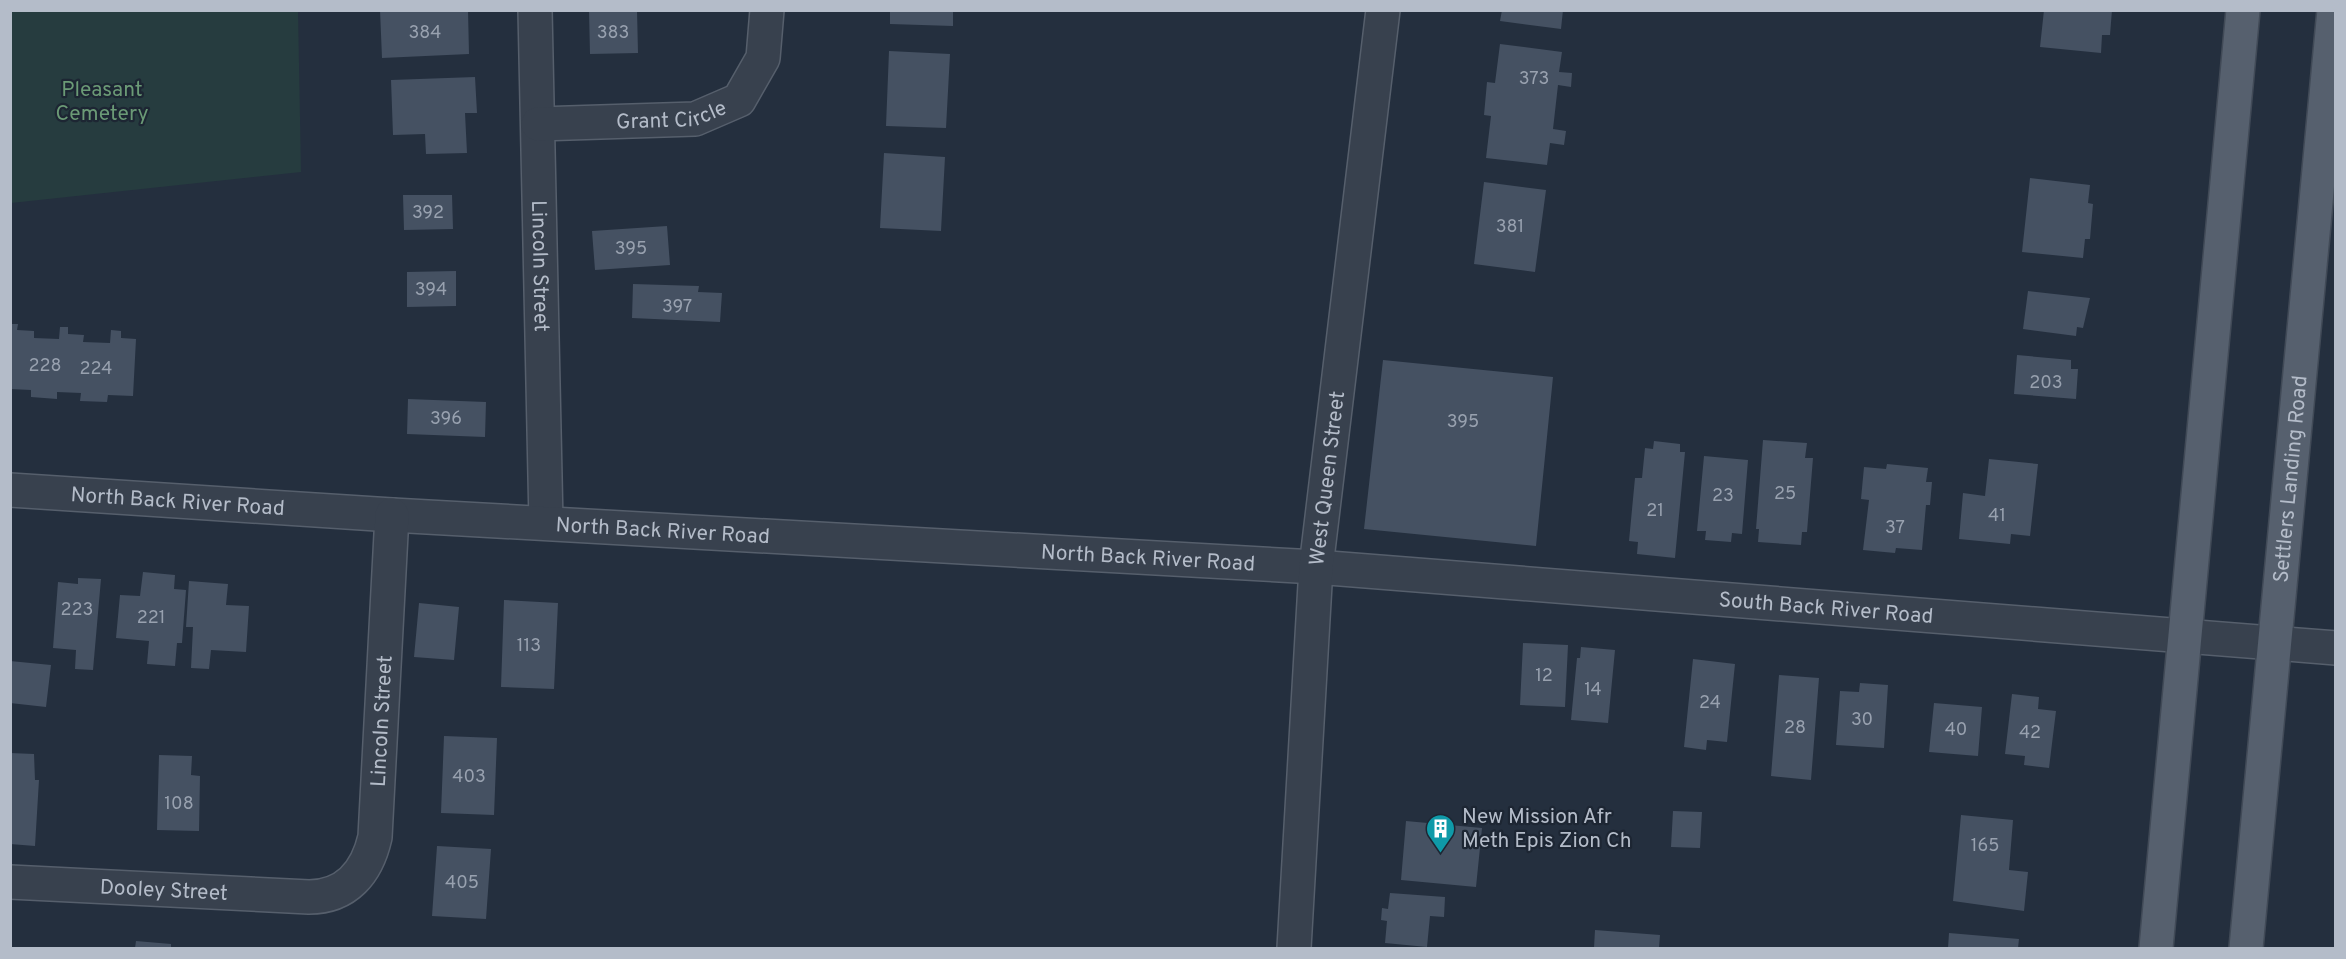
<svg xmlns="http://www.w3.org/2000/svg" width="2346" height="959" viewBox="0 0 2346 959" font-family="Overpass,sans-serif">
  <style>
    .green { fill: #263c3f }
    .building { fill: #455162 }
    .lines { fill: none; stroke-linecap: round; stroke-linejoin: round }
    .minor-casing { stroke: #565f6c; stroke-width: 36 }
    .major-casing { stroke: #414a57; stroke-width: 36 }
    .minor { stroke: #38414e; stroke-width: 33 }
    .major { stroke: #56606e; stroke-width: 33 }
    .labels { text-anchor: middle; stroke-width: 4.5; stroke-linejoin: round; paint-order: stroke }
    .number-label { font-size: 18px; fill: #98a1af }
    .park-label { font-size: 21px; fill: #6b9a76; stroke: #1d2633 }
    .street-label { font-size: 21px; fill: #b4bcc9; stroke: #1d2633 }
    .poi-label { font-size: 21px; fill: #b4bcc9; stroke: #1d2633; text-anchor: start }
  </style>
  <rect width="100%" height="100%" fill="#242f3e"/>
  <path class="green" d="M10,11H298L301,172L11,203Z"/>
  <path class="building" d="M380,10H468L469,54L382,58Z
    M589,10H637L638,53L590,54Z
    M890,10H953V26L890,24Z
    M1502,10H1563L1561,29L1500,21Z
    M2044,10H2112L2110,35H2102L2101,53L2040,47Z
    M1500,44L1562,52L1559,72L1572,73L1571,87L1558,85L1553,129L1566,131L1564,145L1550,143L1547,165L1486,158L1491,116L1484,115L1487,82L1495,83Z
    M889,51L950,54L946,128L886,126Z
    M475,77L477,113H465L467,153L426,154L425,134L393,135L391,80Z
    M884,153L945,157L941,231L880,228Z
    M2030,178L2090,185L2088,203L2093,204L2090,239H2085L2083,258L2022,252Z
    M1484,182L1546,190L1535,272L1474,264Z
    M403,195H452L453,229L404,230Z
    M667,226L670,265L595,270L592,231Z
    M456,271V306L407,307V272Z
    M633,284L699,286L698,292L722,293L720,322L632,318Z
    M2028,291L2090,298L2083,328L2077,327L2076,336L2023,329Z
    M10,324H18L17,330L34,331V338L59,339L60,327H68V334L84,335L83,342L110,343L111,330L121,331V338L136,339L133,396L108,395L107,402L80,401L81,393L57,392V399L31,397V390L10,389Z
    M2017,355L2071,360V369H2078L2076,399L2014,394Z
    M1383,360L1553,377L1536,546L1364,529Z
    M408,399L486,402L485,437L407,434Z
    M1763,440L1807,443L1805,458H1813L1807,532H1802L1801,545L1758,542L1759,529H1756Z
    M1654,441L1680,444V452H1685L1675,558L1637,554L1638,542L1629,541L1635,478H1642L1645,448L1653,449Z
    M1704,456L1748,460L1742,534L1732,533L1731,542L1705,540L1706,531H1697Z
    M1989,459L2038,464L2030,536L2011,534L2010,544L1959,539L1963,493L1985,496Z
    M1887,464L1928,468L1926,482H1932L1930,505H1926L1922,550L1896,548L1895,553L1863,550L1869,500L1861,499L1864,467L1886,469Z
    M143,572L175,575L174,589L186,590L182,643H177L175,666L147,664L149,641L116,638L120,595L140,596Z
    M78,578L101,579L93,670L75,669L76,650L53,648L58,582L78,584Z
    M189,581L228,584L226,605L249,606L246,652L211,650L209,669L191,668L193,627H186Z
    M504,600L558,603L554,689L501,687Z
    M419,603L459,607L454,660L414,657Z
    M1523,643L1568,645L1565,707L1520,705Z
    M1581,647L1615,650L1608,723L1571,720L1577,658H1580Z
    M1693,659L1735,664L1727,742L1707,740L1706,750L1684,747Z
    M10,661L51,665L46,707L10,703Z
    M1779,675L1819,678L1811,780L1771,776Z
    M1860,683L1888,685L1884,748L1836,745L1840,691L1859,692Z
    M2012,694L2039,697L2038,709L2056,711L2049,768L2024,765L2025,756L2005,754Z
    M1934,703L1982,707L1978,756L1929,752Z
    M444,736L497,738L494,815L441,813Z
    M10,753L34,754L35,780H39L35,846L10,844Z
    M159,755L192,756L191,775L200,776L199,831L157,830Z
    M1673,811L1702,812L1700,848L1671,847Z
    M1961,815L2013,820L2009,870L2028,872L2024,911L1953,901Z
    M1406,821L1482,828L1476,887L1401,880Z
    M437,846L491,849L486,919L432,916Z
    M1390,893L1445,897L1444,917L1430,916L1427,947L1385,943L1387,921L1381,920L1382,908L1388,909Z
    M1595,930L1660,935L1659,948H1594Z
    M1949,933L2019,939L2018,948H1948Z
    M136,941L171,944V948H135Z"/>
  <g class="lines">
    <defs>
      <g id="minor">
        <path id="s1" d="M535,10L546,523"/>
        <path id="s2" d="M538,124L695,119L739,100L763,58L767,10"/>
        <path id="s3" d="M10,490L392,515L1316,567L2336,648"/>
        <path id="s4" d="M10,882L309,897C347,897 367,872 375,837L392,515"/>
        <path id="s5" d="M1294,948L1316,567L1383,10"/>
      </g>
      <g id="major">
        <path d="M2156,948L2243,10"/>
        <path id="s6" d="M2246,948L2334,10"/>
      </g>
    </defs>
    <use href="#minor" class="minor-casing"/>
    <use href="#major" class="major-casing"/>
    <use href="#minor" class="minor"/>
    <use href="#major" class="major"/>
  </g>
  <defs>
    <symbol id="building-pin" viewBox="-11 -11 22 30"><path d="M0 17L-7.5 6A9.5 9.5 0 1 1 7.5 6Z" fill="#0f9aa8" stroke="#1d2633"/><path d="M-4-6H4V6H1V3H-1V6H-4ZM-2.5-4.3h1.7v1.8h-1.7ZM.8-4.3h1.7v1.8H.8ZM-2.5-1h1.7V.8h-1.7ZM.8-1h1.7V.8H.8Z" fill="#fff"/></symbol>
  </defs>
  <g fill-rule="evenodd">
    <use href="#building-pin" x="1424" y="812" width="33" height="45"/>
  </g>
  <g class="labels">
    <g class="number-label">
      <text x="425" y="38">384</text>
      <text x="613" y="38">383</text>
      <text x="1534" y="84">373</text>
      <text x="428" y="218">392</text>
      <text x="1510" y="232">381</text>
      <text x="631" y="254">395</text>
      <text x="431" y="295">394</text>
      <text x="677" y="312">397</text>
      <text x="45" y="371">228</text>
      <text x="96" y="374">224</text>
      <text x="2046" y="388">203</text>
      <text x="446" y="424">396</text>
      <text x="1463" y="427">395</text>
      <text x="1785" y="499">25</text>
      <text x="1723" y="501">23</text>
      <text x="1655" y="516">21</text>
      <text x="1997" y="521">41</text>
      <text x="1895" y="533">37</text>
      <text x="77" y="615">223</text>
      <text x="151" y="623">221</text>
      <text x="529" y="651">113</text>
      <text x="1544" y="681">12</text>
      <text x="1593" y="695">14</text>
      <text x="1710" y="708">24</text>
      <text x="1862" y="725">30</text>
      <text x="1795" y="733">28</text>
      <text x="1956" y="735">40</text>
      <text x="2030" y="738">42</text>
      <text x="469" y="782">403</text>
      <text x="179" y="809">108</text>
      <text x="1985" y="851">165</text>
      <text x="462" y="888">405</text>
    </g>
    <g class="park-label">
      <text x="102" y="96">Pleasant<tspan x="102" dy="24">Cemetery</tspan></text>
    </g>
    <g class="street-label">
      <text dy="7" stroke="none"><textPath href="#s2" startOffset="134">Grant Circle</textPath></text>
      <text dy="7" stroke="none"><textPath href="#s1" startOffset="256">Lincoln Street</textPath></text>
      <text dy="7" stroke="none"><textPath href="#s5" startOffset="471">West Queen Street</textPath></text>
      <text dy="7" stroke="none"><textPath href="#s6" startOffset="471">Settlers Landing Road</textPath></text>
      <text dy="7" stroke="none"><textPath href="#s3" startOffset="168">North Back River Road</textPath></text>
      <text dy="7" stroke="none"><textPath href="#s3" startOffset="654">North Back River Road</textPath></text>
      <text dy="7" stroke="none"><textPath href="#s3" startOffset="1140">North Back River Road</textPath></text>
      <text dy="7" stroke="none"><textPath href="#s3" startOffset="1820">South Back River Road</textPath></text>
      <text dy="7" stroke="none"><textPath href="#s4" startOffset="513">Lincoln Street</textPath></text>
      <text dy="7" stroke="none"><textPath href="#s4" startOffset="154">Dooley Street</textPath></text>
    </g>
    <g class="poi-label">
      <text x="1462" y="823">New Mission Afr<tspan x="1462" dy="24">Meth Epis Zion Ch</tspan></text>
    </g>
  </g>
  <rect width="2346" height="959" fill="none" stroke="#b4bcc9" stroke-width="24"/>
</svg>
